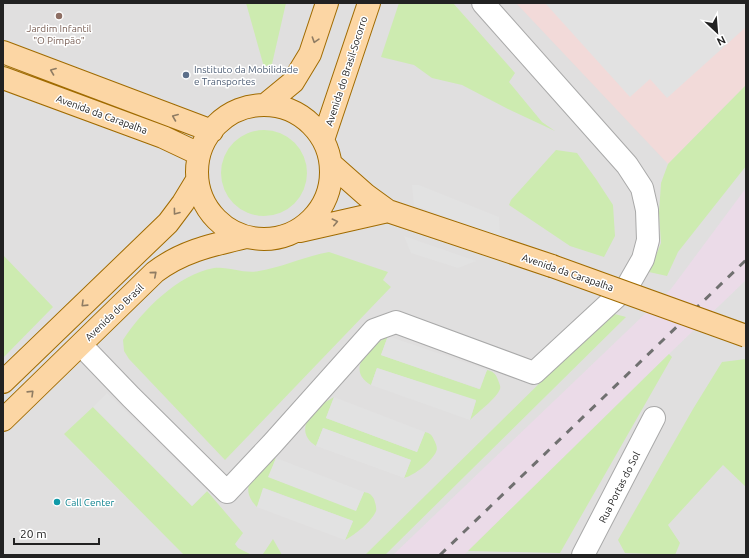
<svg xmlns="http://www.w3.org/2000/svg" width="749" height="558" viewBox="0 0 749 558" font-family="Ubuntu,sans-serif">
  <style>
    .residential { fill: #e0dfdf }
    .commercial { fill: #f2dad9 }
    .industrial { fill: #ebdbe8 }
    .grass { fill: #cdebb0 }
    .parking { fill: #e2e2e2 }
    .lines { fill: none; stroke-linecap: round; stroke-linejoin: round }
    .minor-casing { stroke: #a9a9a9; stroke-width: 24 }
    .major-casing { stroke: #a06b00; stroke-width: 24 }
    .minor { stroke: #fff; stroke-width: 22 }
    .major { stroke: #fcd6a4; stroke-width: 22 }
    .rail { stroke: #707070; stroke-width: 3; stroke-dasharray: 8 8; stroke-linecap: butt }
    .major-bridge-casing { stroke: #a06b00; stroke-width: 24; stroke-linecap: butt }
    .major-bridge { stroke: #fcd6a4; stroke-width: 22 }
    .oneway { stroke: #8f7c63 }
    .education-dot { fill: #8d6e63; stroke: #fff; stroke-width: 1.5 }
    .service-dot { fill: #5c6f8a; stroke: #fff; stroke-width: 1.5 }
    .culture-dot { fill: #0f9aa8; stroke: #fff; stroke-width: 1.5 }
    .labels { text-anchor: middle; stroke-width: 3; stroke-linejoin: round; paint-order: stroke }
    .education-label { font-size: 10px; fill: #785e54; stroke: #fff }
    .service-label { font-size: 10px; fill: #4e5e75; stroke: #fff; text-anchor: start }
    .street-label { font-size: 10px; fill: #222; stroke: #fff }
    .culture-label { font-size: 10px; fill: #0d838f; stroke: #fff; text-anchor: start }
  </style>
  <rect width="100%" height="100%" fill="#f2efe9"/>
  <path class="residential" d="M3,3H746V555H3Z"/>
  <path class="commercial" d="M516,3H746V85L668,164Z"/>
  <path class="industrial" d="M746,188V280L644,378L464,555H393L671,289Z"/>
  <path class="grass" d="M246,3H286L272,64L264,67Z
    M399,3H453L515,73L509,82L542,122L555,131L508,109L462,85L432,78L414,65L381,57Z
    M746,85V166L678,252L667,276L649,272L661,243L659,213L661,183L668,164Z
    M221 173a43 43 0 1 1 86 0a43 43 0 1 1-86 0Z
    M556,150L577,153L596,179L613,205L615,236L604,257L570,246L509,205L511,200Z
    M329,252L388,272L383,280L391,287L225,460L129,359L124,351L123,340C142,311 178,274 214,268C228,266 244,274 259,271C283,267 306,256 329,252Z
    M3,255L53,307L3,358Z
    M611,313L626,317L385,555H365Z
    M388,336L381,355L479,389L487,370C493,371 496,374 498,380C499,383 501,386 500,389C496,399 478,412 470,420L476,401L377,368L371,385C344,369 371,346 388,336Z
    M669,354L672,357L560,553L468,551Z
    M746,359V487L723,465L668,525L680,543L675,555L625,553L618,540L693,409L722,362Z
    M334,397L326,418L417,452L425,432C430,433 432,435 434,440C436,444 438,448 436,452C431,462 415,475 404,478L411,460L323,428L316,446C297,434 306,417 320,405C324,402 330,400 334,397Z
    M93,407L192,506L207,491L243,533L235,544L238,548L252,555H184L64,434Z
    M276,458L269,477L356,510L364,492C369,493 371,494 374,499C375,503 377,507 376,511C372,521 355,535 345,540L353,521L264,488L257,507C236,486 257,469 276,458Z
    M273,539L282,555H260L263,554Z"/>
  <path class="parking" d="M545,3H746V27L667,98L650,79L630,97Z
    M412,185H419L499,217L500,237L414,205Z
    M404,236L476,261L458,268L411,253Z
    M388,336L487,370L480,389L381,355Z
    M377,368L476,400L470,420L371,385Z
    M107,393L207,491L192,506L93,407Z
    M334,397L425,432L417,452L326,418Z
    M323,428L411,460L404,478L316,446Z
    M276,458L364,492L356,511L268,477Z
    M263,488L353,521L345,540L257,507Z"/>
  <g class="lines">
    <defs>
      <path id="minor" d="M81,345L131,397L227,492L272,444L374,330L396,322L534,373L627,287L643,259L648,240L647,210L642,188L627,165L483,3
        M583,555L654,418"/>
      <path id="major" d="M3,52L212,131
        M3,78L163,137L199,154
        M197 172a67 67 0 1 1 134 0a67 67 0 1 1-134 0Z
        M265,105L293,82L310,54L327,3
        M323,140L369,3
        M331,164L366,195L388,211L552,266
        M300,231L388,211
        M3,382L168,223L183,203L197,180
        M3,420L155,272C183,251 212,245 246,237"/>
    </defs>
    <use href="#minor" class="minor-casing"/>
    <use href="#major" class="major-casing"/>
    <use href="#minor" class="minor"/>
    <use href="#major" class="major"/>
    <path class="rail" d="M440,555L746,260"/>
    <defs>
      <path id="major-bridge" d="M552,266L746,336"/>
    </defs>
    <use href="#major-bridge" class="major-bridge-casing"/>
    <use href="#major-bridge" class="major-bridge"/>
  </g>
  <defs><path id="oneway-chevron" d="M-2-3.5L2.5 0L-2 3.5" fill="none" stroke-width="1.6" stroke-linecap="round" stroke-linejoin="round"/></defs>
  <g class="oneway">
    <use href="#oneway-chevron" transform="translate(315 40) rotate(108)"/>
    <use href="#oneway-chevron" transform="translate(53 71) rotate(-159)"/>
    <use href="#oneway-chevron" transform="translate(175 117) rotate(-158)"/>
    <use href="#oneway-chevron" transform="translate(176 212) rotate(127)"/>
    <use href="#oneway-chevron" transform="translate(335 222) rotate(-13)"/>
    <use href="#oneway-chevron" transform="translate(154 274) rotate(-41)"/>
    <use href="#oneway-chevron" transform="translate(84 304) rotate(136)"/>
    <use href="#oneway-chevron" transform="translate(31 393) rotate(-44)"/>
  </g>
  <circle class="education-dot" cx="59" cy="16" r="4"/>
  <circle class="service-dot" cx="186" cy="75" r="4"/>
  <circle class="culture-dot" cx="57" cy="502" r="4"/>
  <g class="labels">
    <g class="education-label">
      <text x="59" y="32">Jardim Infantil<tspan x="59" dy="12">"O Pimpão"</tspan></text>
    </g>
    <g class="service-label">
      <text x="194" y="73">Instituto da Mobilidade<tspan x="194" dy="12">e Transportes</tspan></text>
    </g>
    <g class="street-label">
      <text transform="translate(346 71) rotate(-72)" y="4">Avenida do Brasil-Socorro</text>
      <text transform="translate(102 114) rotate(20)" y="4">Avenida da Carapalha</text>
      <text transform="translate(568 272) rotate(19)" y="4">Avenida da Carapalha</text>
      <text transform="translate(114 312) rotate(-44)" y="4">Avenida do Brasil</text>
      <text transform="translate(619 487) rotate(-63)" y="4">Rua Portas do Sol</text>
    </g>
    <g class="culture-label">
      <text x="65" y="506">Call Center</text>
    </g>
  </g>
  <rect width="749" height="558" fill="none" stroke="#222222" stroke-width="8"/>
  <g transform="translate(717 32) rotate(154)" stroke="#ffffff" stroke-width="3" paint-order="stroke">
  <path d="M0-3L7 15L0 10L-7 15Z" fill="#222222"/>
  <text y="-6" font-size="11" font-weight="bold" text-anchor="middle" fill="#222222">N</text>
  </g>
  <path d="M14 538v6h85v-6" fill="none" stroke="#222222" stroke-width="2"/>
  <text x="20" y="538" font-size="12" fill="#222222" stroke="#ffffff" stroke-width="3" paint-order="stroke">20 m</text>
</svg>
